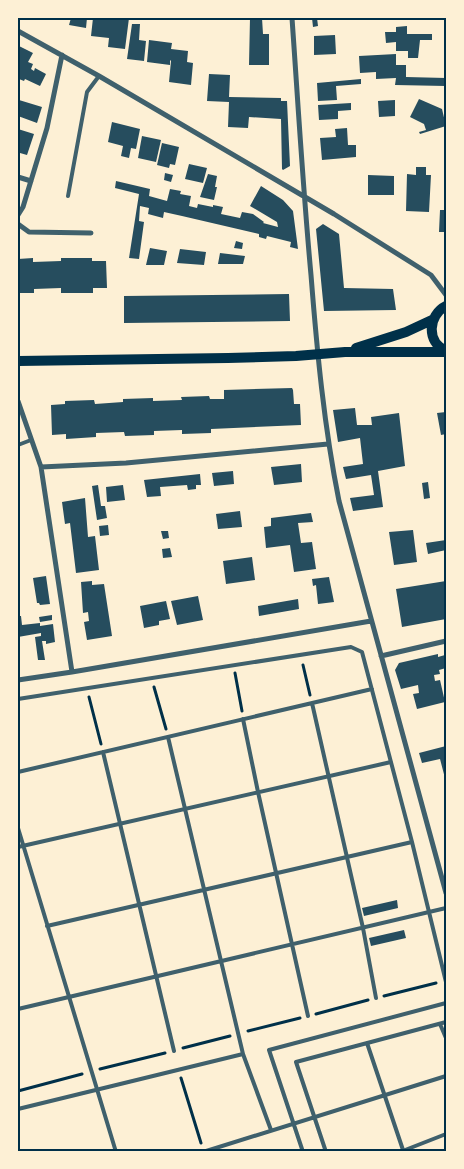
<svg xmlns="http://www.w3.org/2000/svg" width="464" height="1169" viewBox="0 0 464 1169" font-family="Lato,sans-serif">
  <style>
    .building { fill: #264d5e }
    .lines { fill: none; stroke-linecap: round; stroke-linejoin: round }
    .path { stroke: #003049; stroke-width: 3 }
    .service { stroke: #3f606c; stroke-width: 4 }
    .minor { stroke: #3f606c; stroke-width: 5 }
    .secondary { stroke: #003049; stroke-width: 10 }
    .neatline { fill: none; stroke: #003049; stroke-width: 2 }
  </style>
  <rect width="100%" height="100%" fill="#fdf0d5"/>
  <path class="building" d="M71,18H87L86,28L69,25Z
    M93,18H129L125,49L108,47L109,38L91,36Z
    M250,18H262L263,34H269V65H249Z
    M312,18H317L318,26L313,27Z
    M132,24H140L139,40L146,41L144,61L127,59Z
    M407,26V34H432V40H420L418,58H408V51H396V42L386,43L385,32H396V27Z
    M335,35L336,54L314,55V36Z
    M149,40L172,43L171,49L188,51L187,62L193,63L191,85L169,82L171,61L170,60V65L147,62Z
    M19,46L33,53L28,62L33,64L31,69L34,71L35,68L46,74L40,86L25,79L24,81L19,79L20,78L18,76V49Z
    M396,54V65H406V77L446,78V86L395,85L396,78L376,79V72L360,73L359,56Z
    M209,74L230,75L229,97L281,98V101H287L290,166L283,170L282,169L281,119L249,117L248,128L228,127L229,102L207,101Z
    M361,79V84L336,86L337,100L318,101L317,83Z
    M419,99L442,109L446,126L420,134L419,132L426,130L424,124L410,117Z
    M19,100L42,107L37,123L18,116Z
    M395,100V116L379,117L378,101Z
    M351,103V110L338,111V119L319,120L318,105Z
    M112,122L140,129L136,149L131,148L129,158L121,156L123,146L108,142Z
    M347,128L348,145H356V157L322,160L320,138L336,137L335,129Z
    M18,129L34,134L27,155L20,153L18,159Z
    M142,136L161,140L156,162L138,158Z
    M162,143L179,147L175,165L170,164L169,168L157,165Z
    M189,164L207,168L203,183L185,179Z
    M416,167H426V175H431L429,212L406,211L407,174L416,175Z
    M165,173L173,175L171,182L164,180Z
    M208,174L217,176L215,187H217L214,200L200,197Z
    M368,175L394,176V195H368Z
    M116,181L150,189L149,196L167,201L170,189L181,191L180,194L191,196L189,206L197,208L198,204L213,207V205L223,207L221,214L240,218L242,212L253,214L264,222L263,223L278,227L277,222L250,206L261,186L283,200L293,211L298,249L290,247L291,242L267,236L266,239L259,237V234L182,216L164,212L163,218L148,214L149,208L140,206L139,221L144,222L139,259L129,258L139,194L115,188Z
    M440,210H446V232H439Z
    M323,224L339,234L344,288L393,289L396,310L324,311L316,229Z
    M236,241L243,243L242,249L234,248Z
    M150,248L167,251L164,265H146Z
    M180,249L206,252L204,265L177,263Z
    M220,253L245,256L243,264H218Z
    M33,258V262L61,261V258H92V261H106L107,288H93V293H61V288L34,289V293H18V259Z
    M289,294L290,321L124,323V296Z
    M292,388L293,390L294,404H300L301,425L211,429V433L182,434V430L154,431V435L125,436L124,432L96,433V437L66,439V434L52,435L51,405L65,404V401L94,400L95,404L123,402V399L153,398V401L182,400L181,397L209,396L210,399H224V390Z
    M355,408L357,425H372L371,417L399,413L405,466L378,471L383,507L353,511L350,498L374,495L371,475L346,479L343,467L363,464L360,438L338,442L333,410Z
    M446,412V434L441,435L437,413Z
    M301,464L302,482L274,485L271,467Z
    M233,471L234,484L214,486L212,473Z
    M200,474L201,485H196V489L188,490L187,485L160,487L161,496L147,497L144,480Z
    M428,482L430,498L424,499L422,483Z
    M98,485L101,506H105L107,518L97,520L92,486Z
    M123,485L125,500L107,502L106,487Z
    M85,498L88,537L95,536L99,570L76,573L70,523L65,524L62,502Z
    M240,511L242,527L218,529L216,514Z
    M311,513L313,522L298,523L301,543L312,542L316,569L294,572L290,545L266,548L264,527L271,526V518Z
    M108,525L109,535L100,536L99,526Z
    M413,530L417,562L394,565L389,532Z
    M161,531H168L169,538L163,539Z
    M446,540V550L428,554L426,543Z
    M170,548L172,557L163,558L162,549Z
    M252,557L255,580L226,584L223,561Z
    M46,576L50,604L40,605L39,603H37L33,578Z
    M329,577L334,602L318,604L316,585L313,586L312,579Z
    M92,581V585L104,584L112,636L87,640L84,622L89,621L88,612L83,613L81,582Z
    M446,581V619L402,627L396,589Z
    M198,596L203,620L177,625L171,601Z
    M298,599L299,609L259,616L258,606Z
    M166,601L170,619L159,621V625L144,628L140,606Z
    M52,615V620L40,622L39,617Z
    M18,616H21L22,625L40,623V626L53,624L55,642L46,644V641H42L45,660H38L35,637L41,636V633L18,637Z
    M438,654V657L445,655L446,661V668L439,670L440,674L434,675L435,681L440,680L445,702L417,709L413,694L419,693L418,685L401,689L395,670L399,663Z
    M446,746V782L440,759L422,763L419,753Z
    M397,900L398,908L364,916L362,908Z
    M404,930L406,938L371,946L369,938Z"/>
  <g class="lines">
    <path class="path" d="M303,665L310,695
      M235,673L242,711
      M154,687L166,729
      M89,697L101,744
      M384,996L436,983
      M316,1014L368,1000
      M248,1031L300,1018
      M183,1048L230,1036
      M100,1069L165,1053
      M181,1078L201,1143
      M18,1091L82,1074"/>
    <path class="service" d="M68,196L87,92L99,76
      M18,445L31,440
      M18,699L351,647L362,652L412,842L446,982
      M312,703L363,928L376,998
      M243,719L258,792L308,1016
      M168,737L243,1054
      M103,752L174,1051
      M18,772L372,689
      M18,828L116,1152
      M18,847L391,762
      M47,926L412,842
      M18,1009L446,908
      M440,1024L446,1038
      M367,1043L403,1150
      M18,1109L243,1054L271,1130
      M203,1152L446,1076
      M303,1152L269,1050L446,1003
      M326,1152L296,1062L446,1022
      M400,1152L446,1134"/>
    <path class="minor" d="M292,18C298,103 303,189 311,275C317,351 324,426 339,501L446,893
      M18,31L99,76L334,214L431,275L446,295
      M18,177L31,181
      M18,215L23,207L47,128L62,55
      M18,224L29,232L91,233
      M18,401L41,467L72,672
      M41,467L126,463L328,444
      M381,656L446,641
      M18,680L72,672L371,621"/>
    <path class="secondary" d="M446,306C428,315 426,342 446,351
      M356,348L406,332L434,319
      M18,361L228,358L296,356L345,352H446"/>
  </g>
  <rect width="464" height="1169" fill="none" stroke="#fdf0d5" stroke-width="38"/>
  <rect x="19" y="19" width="426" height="1131" class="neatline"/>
</svg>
